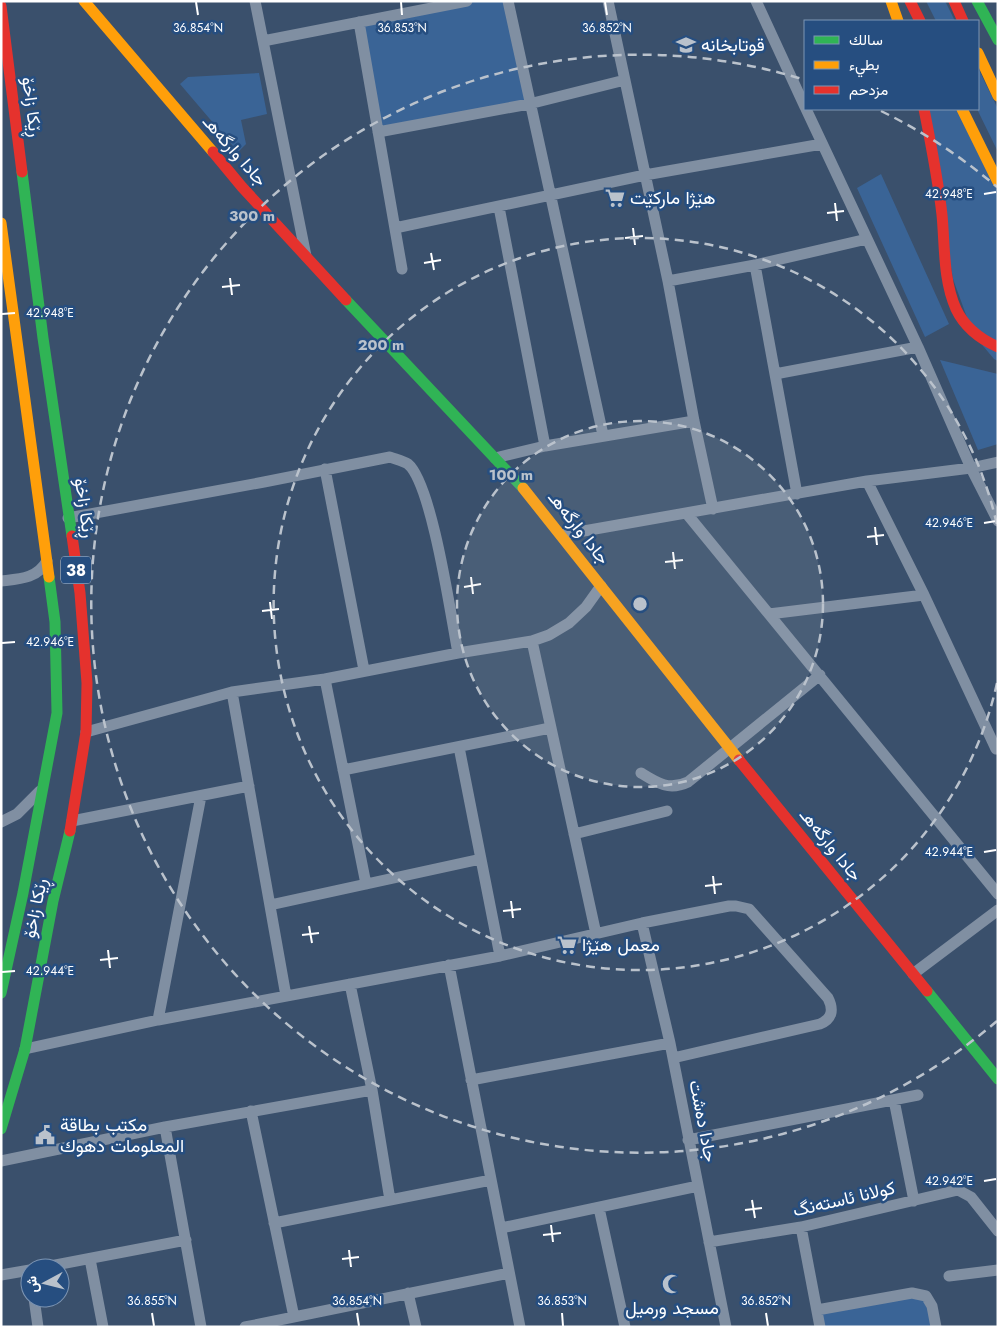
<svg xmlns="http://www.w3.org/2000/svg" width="999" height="1328" viewBox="0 0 999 1328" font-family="Jost,Vazirmatn,sans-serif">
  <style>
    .green { fill: #3a6496 }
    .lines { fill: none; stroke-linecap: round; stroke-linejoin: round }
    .street { stroke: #808fa2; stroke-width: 11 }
    .fast { stroke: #30b455; stroke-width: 11 }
    .slow { stroke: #ff9f0a; stroke-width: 11 }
    .jam { stroke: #e5322d; stroke-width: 11 }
    .ticks { fill: none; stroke: #fff; stroke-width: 2 }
    .ring { fill: none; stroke: #bac2cc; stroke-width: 2.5; stroke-dasharray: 9 6 }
    .labels { text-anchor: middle; stroke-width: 5; stroke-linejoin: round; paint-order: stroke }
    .shield { fill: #264e80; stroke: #becad9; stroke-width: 1 }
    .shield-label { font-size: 16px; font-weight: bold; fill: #fff }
    .poi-label { font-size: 18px; fill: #fff; stroke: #264e80; text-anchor: start }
    .street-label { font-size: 18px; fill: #fff; stroke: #264e80 }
    .ticks-label { font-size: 12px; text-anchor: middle; fill: #fff; stroke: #264e80; stroke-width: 5; stroke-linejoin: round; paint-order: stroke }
    .centre { fill: #bac2cc; stroke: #264e80; stroke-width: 2.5 }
    .ring-label { font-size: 15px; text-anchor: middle; font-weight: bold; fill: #bac2cc; stroke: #264e80; stroke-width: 5; stroke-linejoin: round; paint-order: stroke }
  </style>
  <rect width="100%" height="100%" fill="#3a506c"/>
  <path class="green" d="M467,1H508L529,104L378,132L359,22Z
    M926,1H945L955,21H936Z
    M978,68L998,109V152L977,109Z
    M259,73L267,114L241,120L246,144L238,152L180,84L188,77Z
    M924,109H962L998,182V361L994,359L973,334L953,279Z
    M881,174L949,324L925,337L857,188Z
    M940,360L998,374V444L978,450Z
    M926,1296L936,1327H820L817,1310Z"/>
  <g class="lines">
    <path class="street" d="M255,1L306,256
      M508,1L603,435
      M608,1L668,281L694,421L713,509
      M756,1L805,107
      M359,22L402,269
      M263,41L467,1
      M806,109L918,347L971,468L998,521
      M378,132L529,104L625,80
      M499,207L545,446
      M395,228L645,175L822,144
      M755,265L797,494
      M668,281L755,265L867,239
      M775,374L918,347
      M495,458L545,446L694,421
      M325,469L364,670
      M867,481L924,595L996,749L998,747
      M687,514L998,894
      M68,518L264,482L390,457C395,459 403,461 408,464C432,484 451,617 458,653
      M561,535L867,481L971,468L998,462
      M1,581C19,579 37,579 47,561
      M769,614L924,595
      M532,641L596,934
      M325,679L366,884
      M232,692L286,996
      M86,732L232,692L325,679L458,653L532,641L549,635L569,623L586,607L601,586
      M459,747L500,956
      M343,770L550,728
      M641,773C657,783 669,791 688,782L820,675
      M72,821L249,786
      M1,822L17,814L40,791
      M574,834L667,811
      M270,905L481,859
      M642,923L670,1043L726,1327
      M449,965L520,1327
      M913,974L998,910
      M350,984L372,1090L390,1200
      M158,1020L201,796
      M25,1049L158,1020L500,956L642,923L729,906H736L749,909L828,998C834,1010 832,1019 820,1024L673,1058
      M471,1080L670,1043
      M894,1100L914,1201
      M251,1111L294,1317
      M165,1127L201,1327
      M688,1140L918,1095
      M1,1161L165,1127L372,1090
      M599,1208L625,1327
      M274,1223L491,1180
      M801,1227L820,1327
      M501,1228L698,1186
      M709,1242L801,1227L958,1190L971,1197L998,1231
      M90,1259L103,1327
      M40,1268L186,1240
      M1,1275L30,1270
      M949,1276L998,1270
      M408,1293L416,1327
      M34,1298L38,1327
      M817,1310L912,1293L926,1296L932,1306L936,1327
      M245,1327L509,1273"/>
    <path class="fast" d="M977,1L998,40
      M22,172L43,338L72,536
      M346,300L523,488
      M927,991L998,1079
      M1,993L23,893L57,713L55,622L49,577
      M1,1129L25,1049L53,901L70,831"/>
    <path class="slow" d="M84,1L213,152
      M891,1L898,21
      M978,53L998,96
      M962,109L998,182
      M1,223L49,577
      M523,488L739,760"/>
    <path class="jam" d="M910,1L920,21
      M954,1L963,21
      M1,6L22,172
      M924,109C931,144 938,179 942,215C945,246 943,280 956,309C965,328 980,339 998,347
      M213,152L242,187L346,300
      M739,760L927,991
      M70,831L86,732L87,683L80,593L72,536"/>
  </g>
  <path class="ticks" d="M196,2L198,15M401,2L402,15M605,2L607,15M984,194L996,192M835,203L837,221M827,213L844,211M633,228L635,245M625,238L643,236M431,253L434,270M424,263L441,260M230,278L232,295M222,287L240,285M2,314L15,313M984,523L996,521M875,527L877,545M867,537L884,535M673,552L675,569M665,562L683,560M471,577L473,594M464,587L481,584M270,602L272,619M262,611L279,609M2,643L15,642M984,852L996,850M713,876L715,894M705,886L722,884M511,901L513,918M503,911L521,909M309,926L312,943M302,935L319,933M108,950L110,968M100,960L118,958M2,972L15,971M984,1181L996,1179M752,1200L755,1218M745,1210L762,1208M551,1225L553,1242M543,1235L561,1233M349,1250L351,1267M342,1259L359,1257M152,1313L154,1326M357,1313L359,1326M562,1313L563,1326M766,1313L768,1326"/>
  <circle cx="640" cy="604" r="183" fill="#bac2cc" fill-opacity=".12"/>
  <g class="ring">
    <circle cx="640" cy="604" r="183"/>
    <path d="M997 683A366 366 0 1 1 997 525"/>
    <path d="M997 1021A549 549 0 1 1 805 80M881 111A549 549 0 0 1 997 187"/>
  </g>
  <defs>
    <symbol id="school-bare" viewBox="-9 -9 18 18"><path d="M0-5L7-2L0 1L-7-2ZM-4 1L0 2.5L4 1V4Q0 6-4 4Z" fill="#bac2cc" stroke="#264e80" stroke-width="2.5" paint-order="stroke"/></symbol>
    <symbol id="supermarket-bare" viewBox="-9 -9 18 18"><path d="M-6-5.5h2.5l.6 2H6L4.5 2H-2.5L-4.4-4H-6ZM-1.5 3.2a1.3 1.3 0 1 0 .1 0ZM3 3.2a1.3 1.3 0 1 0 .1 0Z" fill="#bac2cc" stroke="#264e80" stroke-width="2.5" paint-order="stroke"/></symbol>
    <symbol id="civic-bare" viewBox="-9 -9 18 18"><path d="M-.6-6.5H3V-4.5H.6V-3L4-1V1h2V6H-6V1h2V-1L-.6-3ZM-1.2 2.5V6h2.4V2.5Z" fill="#bac2cc" stroke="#264e80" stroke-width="2.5" paint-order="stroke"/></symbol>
    <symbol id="mosque-bare" viewBox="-9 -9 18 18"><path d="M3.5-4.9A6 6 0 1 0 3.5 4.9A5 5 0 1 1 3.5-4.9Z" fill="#bac2cc" stroke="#264e80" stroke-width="2.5" paint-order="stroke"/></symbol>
  </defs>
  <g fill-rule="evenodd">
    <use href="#school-bare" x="672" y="31" width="28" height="28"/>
    <use href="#supermarket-bare" x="601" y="184" width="28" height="28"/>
    <use href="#supermarket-bare" x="553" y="931" width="28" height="28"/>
    <use href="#civic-bare" x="31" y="1121" width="28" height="28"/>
    <use href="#mosque-bare" x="658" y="1270" width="28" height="28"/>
  </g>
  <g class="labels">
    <rect class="shield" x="61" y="556.5" width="30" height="27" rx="4"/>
    <g class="shield-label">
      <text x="76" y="576">38</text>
    </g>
    <g class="poi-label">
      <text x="701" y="51">قوتابخانه</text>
      <text x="630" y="204">هێژا ماركێت</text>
      <text x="582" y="951">معمل ھێژا</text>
      <text x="60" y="1131">مكتب بطاقة<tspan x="60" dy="21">المعلومات دهوك</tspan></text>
      <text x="672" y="1314" text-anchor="middle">مسجد ورميل</text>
    </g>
    <g class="street-label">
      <text transform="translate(32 107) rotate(83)" y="6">ڕێکا زاخۆ</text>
      <text transform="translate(235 151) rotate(49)" y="6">جادا وارگه‌هـ</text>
      <text transform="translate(85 508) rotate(82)" y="6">ڕێکا زاخۆ</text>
      <text transform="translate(579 528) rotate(52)" y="6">جادا وارگه‌هـ</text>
      <text transform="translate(831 845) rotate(51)" y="6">جادا وارگه‌هـ</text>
      <text transform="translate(35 908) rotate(-78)" y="6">ڕێکا زاخۆ</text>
      <text transform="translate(703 1121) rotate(79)" y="6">جادا دەشت</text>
      <text transform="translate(844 1199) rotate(-13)" y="6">کولانا ئاستەنگ</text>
    </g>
  </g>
  <g class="ticks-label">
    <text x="198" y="32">36.854°N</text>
    <text x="402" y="32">36.853°N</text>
    <text x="607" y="32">36.852°N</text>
    <text x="949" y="198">42.948°E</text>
    <text x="50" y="317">42.948°E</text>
    <text x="949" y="527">42.946°E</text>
    <text x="50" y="646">42.946°E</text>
    <text x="949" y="856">42.944°E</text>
    <text x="50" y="975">42.944°E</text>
    <text x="949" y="1185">42.942°E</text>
    <text x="152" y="1305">36.855°N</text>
    <text x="357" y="1305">36.854°N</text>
    <text x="562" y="1305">36.853°N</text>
    <text x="766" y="1305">36.852°N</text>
  </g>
  <circle cx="640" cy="604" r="8" class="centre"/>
  <g class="ring-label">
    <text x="252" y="221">300 m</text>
    <text x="381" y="350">200 m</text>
    <text x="511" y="480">100 m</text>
  </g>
  <rect width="999" height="1328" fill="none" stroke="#ffffff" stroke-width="5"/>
  <rect x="804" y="20" width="175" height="90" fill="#264e80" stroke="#7d95b3"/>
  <rect x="814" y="36" width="25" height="8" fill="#30b455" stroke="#7d95b3"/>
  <text x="849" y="45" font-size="15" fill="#ffffff">سالك</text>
  <rect x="814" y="61" width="25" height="8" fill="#ff9f0a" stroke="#7d95b3"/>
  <text x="849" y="70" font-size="15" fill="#ffffff">بطيء</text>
  <rect x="814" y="86" width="25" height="8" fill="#e5322d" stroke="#7d95b3"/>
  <text x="849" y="95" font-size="15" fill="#ffffff">مزدحم</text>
  <g transform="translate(45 1283) rotate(263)"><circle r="24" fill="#264e80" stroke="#7d95b3"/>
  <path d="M0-4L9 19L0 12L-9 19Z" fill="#bac2cc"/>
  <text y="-8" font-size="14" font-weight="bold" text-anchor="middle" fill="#ffffff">ش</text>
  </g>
</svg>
